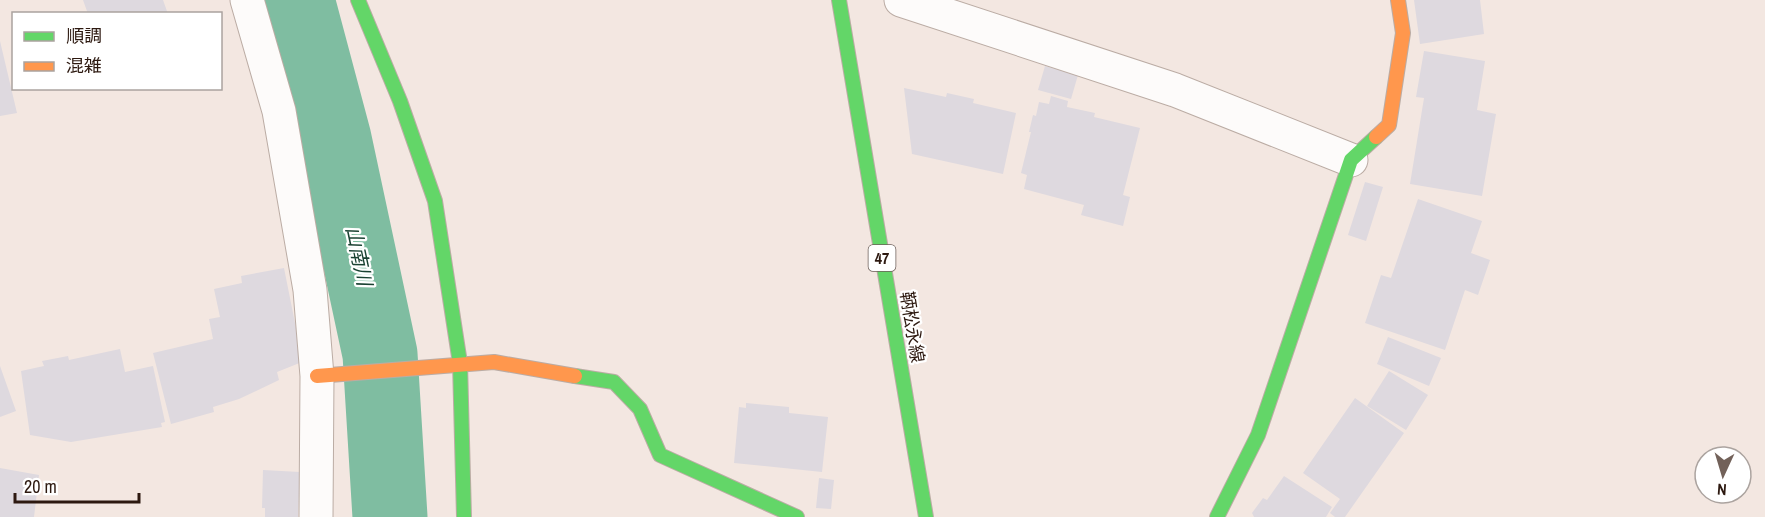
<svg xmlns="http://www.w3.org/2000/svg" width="1765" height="517" viewBox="0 0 1765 517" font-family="'Archivo Narrow','Noto Sans JP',sans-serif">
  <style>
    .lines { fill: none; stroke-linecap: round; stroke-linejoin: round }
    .river { stroke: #7fbda1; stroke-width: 75 }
    .building { fill: #ded9df }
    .street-casing { stroke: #bbaca4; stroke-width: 35 }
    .fast-casing { stroke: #bbaca4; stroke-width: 16 }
    .slow-casing { stroke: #bbaca4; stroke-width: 16 }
    .street { stroke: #fdfbfa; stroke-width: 33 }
    .fast { stroke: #63d668; stroke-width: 14 }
    .slow { stroke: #ff974d; stroke-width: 14 }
    .labels { text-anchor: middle; stroke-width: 4.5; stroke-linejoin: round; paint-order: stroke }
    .shield { fill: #fff; stroke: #6c5e58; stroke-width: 1.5 }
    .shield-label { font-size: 16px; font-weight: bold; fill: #2d1910 }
    .street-label { font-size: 18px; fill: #2d1910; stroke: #fff }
    .water-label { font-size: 20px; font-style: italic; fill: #1a4232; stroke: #fff }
  </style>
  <rect width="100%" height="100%" fill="#f3e7e1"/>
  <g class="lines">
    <path class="river" d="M297,0L334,139L380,354L390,517"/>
  </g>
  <path class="building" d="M83,0H163L168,14H88Z
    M1414,0H1480L1484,34L1420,44Z
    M0,41L17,113L0,116Z
    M1424,51L1485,61L1477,110L1496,114L1482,196L1410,184L1424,98L1416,97Z
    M1045,66L1078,75L1071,99L1038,90Z
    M904,88L946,97L947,93L974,99L973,103L1016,113L1003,174L912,154Z
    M1051,96L1068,101L1067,107L1095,113L1094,117L1140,128L1123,195L1130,197L1123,226L1081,215L1084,205L1024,189L1027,175L1021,173L1031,132H1029L1033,115L1036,116L1039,102L1049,104Z
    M1365,182L1383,187L1366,241L1348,235Z
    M1418,199L1482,221L1471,253L1490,260L1478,295L1465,290L1445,350L1365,323L1381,275L1391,278Z
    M284,268L297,333L303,332L307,360L277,372L279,380L239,399L213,407L214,412L171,424L153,353L213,339L209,319L220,317L214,289L242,283L241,276Z
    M1388,337L1441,358L1429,386L1377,364Z
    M120,349L125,372L153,366L165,422L161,423L162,427L71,442L30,435L21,371L44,366L42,361L68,356L69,360Z
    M0,366L16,411L0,417Z
    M1389,371L1428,395L1406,430L1367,406Z
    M1355,398L1404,433L1345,517H1335L1330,513L1340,499L1303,473Z
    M746,403L789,407V413L828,417L822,472L734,463L739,407L746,408Z
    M0,468L39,475L34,517H0Z
    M263,470L300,472L298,517H265V508H262Z
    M1284,476L1332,507L1326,517H1254L1252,513L1263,498L1267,500Z
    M819,478L834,480L831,509L816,508Z"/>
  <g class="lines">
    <defs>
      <path id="street" d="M247,0L279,111L310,290L317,376L316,517
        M901,0L1175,90L1351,160"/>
      <path id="fast" d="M358,0L400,101L435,201L460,363L464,517
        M839,0L926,517
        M575,376L614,382L640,409L660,455L797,517
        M1217,517L1258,435L1351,160L1376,137"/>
      <path id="slow" d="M1376,137L1389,125L1403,33L1398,0
        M317,376L494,362L575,376"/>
    </defs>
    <use href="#street" class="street-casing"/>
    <use href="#fast" class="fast-casing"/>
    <use href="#slow" class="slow-casing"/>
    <use href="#street" class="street"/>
    <use href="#fast" class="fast"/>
    <use href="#slow" class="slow"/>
  </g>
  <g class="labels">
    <rect class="shield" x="868.5" y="245" width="27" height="26" rx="4.5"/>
    <g class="shield-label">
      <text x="882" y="264">47</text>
    </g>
    <g class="street-label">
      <text transform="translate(912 327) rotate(81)" y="6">鞆松永線</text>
    </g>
    <g class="water-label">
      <text transform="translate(359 256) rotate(78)" y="7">山南川</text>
    </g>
  </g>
  <rect x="12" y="12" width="210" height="78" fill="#ffffff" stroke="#aba39f" stroke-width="1.5"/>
  <rect x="24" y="32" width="30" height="9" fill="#63d668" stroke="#aba39f" stroke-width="1.5"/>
  <text x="66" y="42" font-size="18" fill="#2d1910">順調</text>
  <rect x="24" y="62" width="30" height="9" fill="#ff974d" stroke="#aba39f" stroke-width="1.5"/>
  <text x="66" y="72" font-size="18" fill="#2d1910">混雑</text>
  <g transform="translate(1723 475) rotate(184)"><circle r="28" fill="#ffffff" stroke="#aba39f" stroke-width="1.5"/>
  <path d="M0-4.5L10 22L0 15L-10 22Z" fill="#726159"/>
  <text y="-9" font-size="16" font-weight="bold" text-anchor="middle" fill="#2d1910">N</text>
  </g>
  <path d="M15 493v9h124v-9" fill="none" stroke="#2d1910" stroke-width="3"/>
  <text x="24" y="493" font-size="18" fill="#2d1910" stroke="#ffffff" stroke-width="4.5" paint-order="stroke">20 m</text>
</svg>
